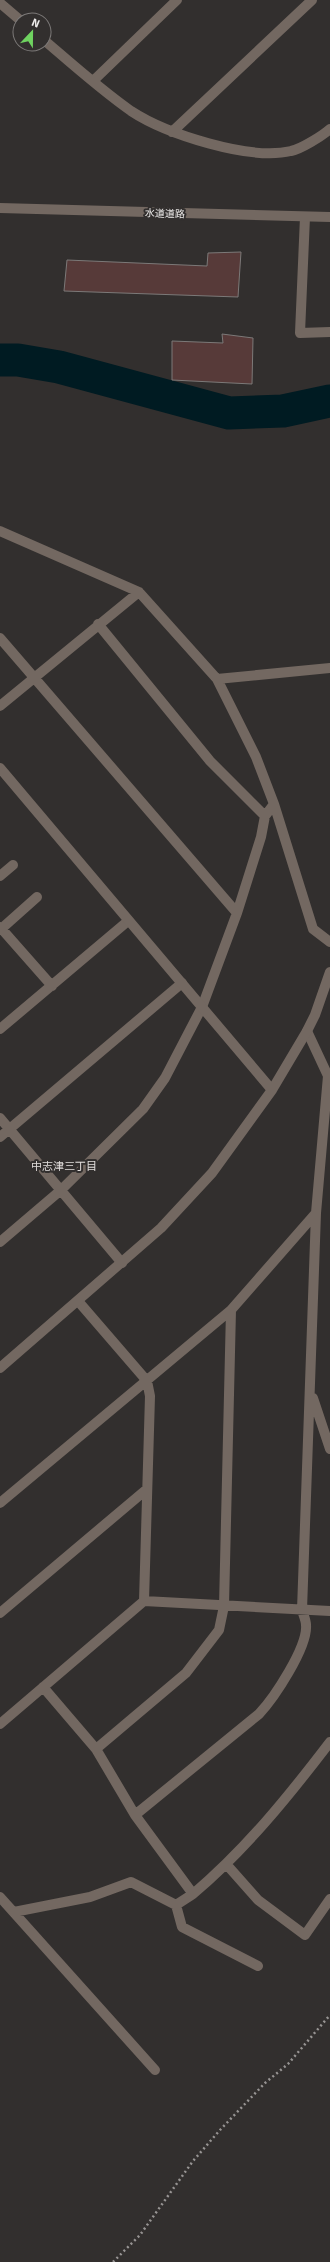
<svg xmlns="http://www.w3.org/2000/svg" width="330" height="2262" viewBox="0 0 330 2262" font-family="Signika,'Noto Sans JP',sans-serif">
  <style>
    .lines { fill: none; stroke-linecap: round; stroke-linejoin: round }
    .river { stroke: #001b22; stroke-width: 33 }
    .building { fill: #573a39; stroke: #7c7978 }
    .path { stroke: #979493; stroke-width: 2.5; stroke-dasharray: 2 3; stroke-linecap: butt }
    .minor { stroke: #736861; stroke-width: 10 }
    .tertiary { stroke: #736861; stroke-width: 10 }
    .labels { text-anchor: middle; stroke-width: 4; stroke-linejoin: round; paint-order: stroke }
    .street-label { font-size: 10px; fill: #edebea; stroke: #322f2e }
    .neighbourhood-label { font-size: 11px; fill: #e1dddc; stroke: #322f2e }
  </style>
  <rect width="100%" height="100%" fill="#322f2e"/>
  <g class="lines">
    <path class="river" d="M0,360H18L59,367L229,413L283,411L330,401"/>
  </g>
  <path class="building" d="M241,252L238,297L64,291L67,260L207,266L208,253Z
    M222,334L253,338L252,384L172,380V341L223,343Z"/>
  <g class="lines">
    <path class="path" d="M113,2262L140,2235L193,2161L220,2130L265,2083L288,2064L330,2015"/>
    <path class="minor" d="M0,3L20,20
      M44,40C72,64 101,90 131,111C166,134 250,161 291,151C301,149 322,136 330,129
      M93,81L177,0
      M172,132L312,0
      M305,217L300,333L330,332
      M0,531L139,592L217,679L256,757L274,804L313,929L330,942
      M98,624L210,761L265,816
      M0,638L237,913
      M217,679L330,668
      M0,706L139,592
      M0,876L13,865
      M0,927L52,986
      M0,930L37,897
      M0,1029L128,921
      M0,1118L122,1263
      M0,1137L182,983
      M0,1242L61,1190L143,1109L165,1078L202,1007L237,913L261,837L265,816L274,804
      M78,1301L147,1381L150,1396L144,1601
      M313,1398L330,1449
      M0,1503L231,1310L316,1213
      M0,1613L147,1489
      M43,1687L96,1749L135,1815L193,1894C246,1849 288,1797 330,1742
      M0,1724L144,1601L330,1611
      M96,1749L186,1673L219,1630L224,1606L231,1310
      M135,1815L259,1714C274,1698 308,1647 306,1625C306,1620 303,1614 302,1610L316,1213L328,1076L307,1031
      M227,1865L258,1900L305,1935L330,1899
      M0,1897L155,2070
      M176,1905L193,1894
      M14,1912L90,1897L131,1882L176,1905L182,1927L258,1966"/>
    <path class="tertiary" d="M0,208L330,217
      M0,768L272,1090
      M0,1368L161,1228L212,1173L272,1090L307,1031L315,1015L330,972"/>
  </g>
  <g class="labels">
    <g class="street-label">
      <text transform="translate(165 213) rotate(2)" y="4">水道道路</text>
    </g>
    <g class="neighbourhood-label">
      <text x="64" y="1170">中志津三丁目</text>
    </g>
  </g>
  <g transform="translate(32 32) rotate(22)"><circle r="19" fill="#322f2e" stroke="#7d7a79"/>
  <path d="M0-3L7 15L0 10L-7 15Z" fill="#6fd360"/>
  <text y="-6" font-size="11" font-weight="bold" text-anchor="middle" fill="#edebea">N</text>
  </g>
</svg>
